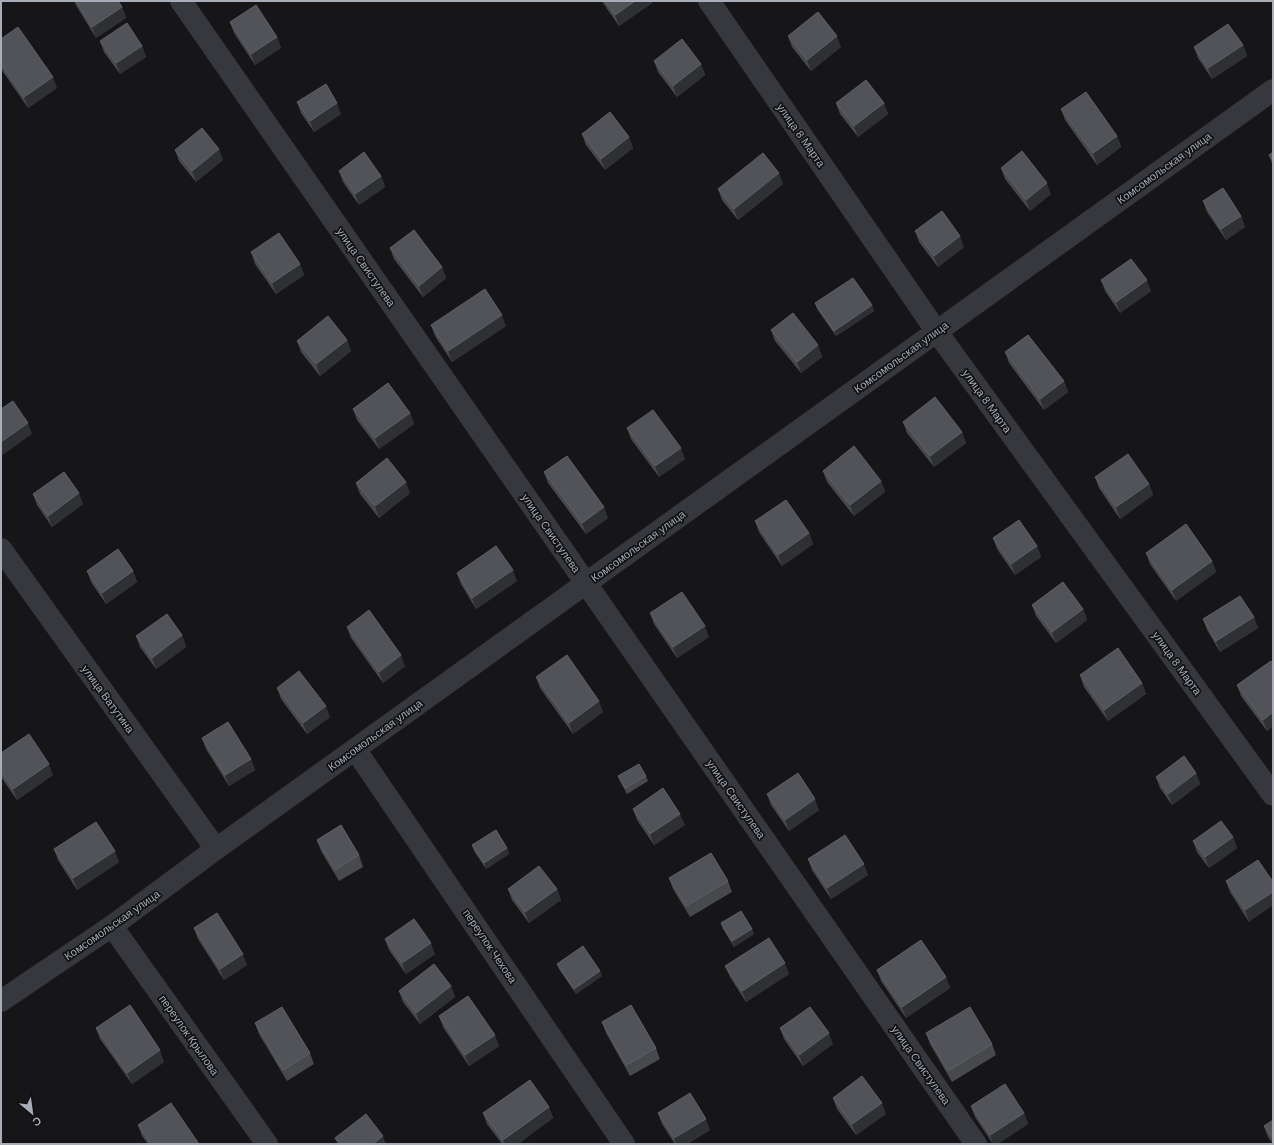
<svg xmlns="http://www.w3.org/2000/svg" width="1274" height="1145" viewBox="0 0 1274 1145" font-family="Helvetica,sans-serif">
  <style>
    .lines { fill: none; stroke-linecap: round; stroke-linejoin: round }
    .minor { stroke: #37383d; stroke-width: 22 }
    .wall { fill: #47494d }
    .shaded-wall { fill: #2f3033 }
    .building { fill: #525359; stroke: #5f6168 }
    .labels { text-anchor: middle; stroke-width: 3.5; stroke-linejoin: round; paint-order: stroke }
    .street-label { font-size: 11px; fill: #a8adb8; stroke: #111113 }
  </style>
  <rect width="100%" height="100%" fill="#161618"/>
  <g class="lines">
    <path class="minor" d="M181,1L976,1144
      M709,1L937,332L1273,795
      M1,549L216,849
      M355,749L624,1144
      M112,926L267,1144
      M1,1001L112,926L216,849L1273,90"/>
  </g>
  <path class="wall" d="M74,1H118L122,7L126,18L96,38L77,7Z
    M602,1H651L652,3L619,26L603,3Z
    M230,22L277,37L281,48L255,65L234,33Z
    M788,36L841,47L811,71L792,47Z
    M1,39L57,88L28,108L1,69Z
    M100,41L142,46L146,57L120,74L104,52Z
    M1243,45L1247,56L1212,79L1198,58L1194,47Z
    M654,61L701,64L705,75L677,97L658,72Z
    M297,102L341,114L314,132L301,113Z
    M836,103H884L888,114L858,137L840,114Z
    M1061,109L1117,136L1121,147L1097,165L1065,120Z
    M582,134L629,137L633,148L605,170L586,145Z
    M175,150L223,160L196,182L179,161Z
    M1269,155L1273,161V166Z
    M1001,168L1051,194L1030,211L1005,179Z
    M339,171L381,176L385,187L359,205L343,182Z
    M783,184L738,220L722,200L718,189Z
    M1203,201L1241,216L1245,227L1226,240L1207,212Z
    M915,231L964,247L938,267L919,242Z
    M390,248L442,267L446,278L423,297L394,259Z
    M251,252L300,264L304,275L276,294L255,264Z
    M1101,280L1151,291L1120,313L1105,291Z
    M815,303L872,305L874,311L836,336L817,309Z
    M431,325L506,326L452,362L435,336Z
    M771,330L818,345L822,357L801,373L775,341Z
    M347,340L351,351L320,376L301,352L297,341Z
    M1005,352L1064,381L1068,392L1044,410L1009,363Z
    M353,409L410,413L414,424L379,449L357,420Z
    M903,422L962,432L966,443L934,467L907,433Z
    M627,428L685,459L659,477L631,439Z
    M823,471L881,481L885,492L854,516L827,482Z
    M544,472L608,518L586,534L548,483Z
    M1095,477L1149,484L1153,495L1120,519L1099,488Z
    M356,483L410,493L379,518L360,494Z
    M33,494L83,504L52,527L37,505Z
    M755,521L809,533L813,544L782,566L759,532Z
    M993,538L1037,546L1041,557L1015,575L997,549Z
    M1146,553L1212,561L1216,572L1176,601L1150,564Z
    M87,571H133L137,582L106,604L91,582Z
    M457,573L517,581L476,609L461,584Z
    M1032,605L1083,609L1087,620L1056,643L1036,616Z
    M650,613L709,637L677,658L654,624Z
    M1254,617L1258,628L1220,652L1207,630L1203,619Z
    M347,627L405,666L383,683L351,638Z
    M182,635L186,647L156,669L140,647L136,636Z
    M1273,664V726L1267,731L1241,696L1237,685Z
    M1080,675L1142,683L1146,694L1108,721L1084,687Z
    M536,677L603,712L573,734L540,688Z
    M277,688L330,717L307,734L281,699Z
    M202,738L251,759L255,770L229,786L206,749Z
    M1,753L53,775L17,800L1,777Z
    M1196,773L1200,784L1172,805L1160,788L1156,777Z
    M618,776H646L648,781L627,794L620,781Z
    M767,794L819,810L789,831L771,805Z
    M633,809L685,825L654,845L637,820Z
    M1233,837L1237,848L1209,868L1197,852L1193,841Z
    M317,840L359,855L363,867L339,881L321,851Z
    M472,845L507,848L509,854L486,869L474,851Z
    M54,849L119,862L77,890L58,860Z
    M808,859L868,875L831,899L812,870Z
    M669,878L728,881L732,892L690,917L673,889Z
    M1226,881L1273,882L1249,922L1230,892Z
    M508,889H557L561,900L529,923L512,900Z
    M721,923L752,929L754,934L734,947L723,929Z
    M194,928L247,965L224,980L198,939Z
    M385,939L435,954L406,974L389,950Z
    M557,964L600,971L602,976L576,994L559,969Z
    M725,966L789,974L746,1002L730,977Z
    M877,970L946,977L950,988L906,1018L881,981Z
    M451,986L455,997L420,1024L403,1002L399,991Z
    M439,1016L499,1046L469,1066L443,1027Z
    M602,1022L656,1048L660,1059L630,1076L606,1033Z
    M255,1023L310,1053L314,1064L287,1081L259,1034Z
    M96,1028L164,1062L132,1084L100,1039Z
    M780,1028L833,1044L803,1066L784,1039Z
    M926,1033L992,1044L996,1055L952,1082L930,1044Z
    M833,1098L886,1114L856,1135L837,1109Z
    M971,1106L1024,1113L1028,1124L997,1144H993L975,1117Z
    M549,1107L553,1118L518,1144H502L487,1124L483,1113Z
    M658,1113L710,1130L687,1144H675L662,1124Z
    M1273,1120V1144L1268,1137L1264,1126Z
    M138,1125L199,1144H148L142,1136Z"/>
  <path class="shaded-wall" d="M635,1H651L652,3L619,26L615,15Z
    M122,7L126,18L96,38L92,27Z
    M837,36L841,47L811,71L807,60Z
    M277,37L281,48L255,65L251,54Z
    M1243,45L1247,56L1212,79L1208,68Z
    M142,46L146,57L120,74L116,63Z
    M701,64L705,75L677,97L673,86Z
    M53,77L57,88L28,108L24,97Z
    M337,103L341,114L314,132L310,121Z
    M884,103L888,114L858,137L854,126Z
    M1117,136L1121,147L1097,165L1093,153Z
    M629,137L633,148L605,170L601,159Z
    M219,149L223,160L196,182L192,171Z
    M779,173L783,184L738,220L734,209Z
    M381,176L385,187L359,205L355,194Z
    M1047,183L1051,194L1030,211L1026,200Z
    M1241,216L1245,227L1226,240L1221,229Z
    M960,236L964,247L938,267L934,256Z
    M300,264L304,275L276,294L272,283Z
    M442,267L446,278L423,297L419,286Z
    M1147,280L1151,291L1120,313L1116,302Z
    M872,305L874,311L836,336L834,331Z
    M502,315L506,326L452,362L448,351Z
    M347,340L351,351L320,376L316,364Z
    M818,345L822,357L801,373L797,362Z
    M1064,381L1068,392L1044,410L1040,399Z
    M410,413L414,424L379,449L375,438Z
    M28,423L32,434L1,456V442Z
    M962,432L966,443L934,467L930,456Z
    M681,448L685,459L659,477L655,466Z
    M881,481L885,492L854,516L850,505Z
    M406,482L410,493L379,518L375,506Z
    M1149,484L1153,495L1120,519L1116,507Z
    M79,493L83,504L52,527L48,516Z
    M604,507L608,518L586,534L582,523Z
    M809,533L813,544L782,566L778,555Z
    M1037,546L1041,557L1015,575L1011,564Z
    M1212,561L1216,572L1176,601L1172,590Z
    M513,570L517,581L476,609L472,598Z
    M133,571L137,582L106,604L102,593Z
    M1083,609L1087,620L1056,643L1052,632Z
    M1254,617L1258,628L1220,652L1216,641Z
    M705,626L709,637L677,658L673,647Z
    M182,635L186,647L156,669L152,658Z
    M401,655L405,666L383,683L379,672Z
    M1142,683L1146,694L1108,721L1104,710Z
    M599,701L603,712L573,734L569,723Z
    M326,706L330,717L307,734L303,723Z
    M1273,712V726L1267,731L1263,720Z
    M251,759L255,770L229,786L225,775Z
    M49,764L53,775L17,800L13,789Z
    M1196,773L1200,784L1172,805L1168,794Z
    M815,799L819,810L789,831L785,820Z
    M680,814L685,825L654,845L650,834Z
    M1233,837L1237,848L1209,868L1205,857Z
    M507,848L509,854L486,869L484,863Z
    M115,851L119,862L77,890L73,878Z
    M864,864L868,875L831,899L827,888Z
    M557,889L561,900L529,923L525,912Z
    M1273,892V905L1249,922L1245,910Z
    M752,929L754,934L734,947L732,941Z
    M431,943L435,954L406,974L402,963Z
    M243,954L247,965L224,980L220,969Z
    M785,963L789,974L746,1002L742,991Z
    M600,971L602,976L576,994L574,989Z
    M946,977L950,988L906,1018L902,1007Z
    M451,986L455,997L420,1024L416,1013Z
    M829,1033L833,1044L803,1066L799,1055Z
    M495,1035L499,1046L469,1066L465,1055Z
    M160,1050L164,1062L132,1084L127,1073Z
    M882,1103L886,1114L856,1135L852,1124Z
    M549,1107L553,1118L518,1144H505L503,1140Z
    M1024,1113L1028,1124L997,1144H993L990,1135Z
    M706,1119L710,1130L687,1144H676L674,1138Z
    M383,1136L386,1144H373Z"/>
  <path class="building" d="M76,1H118L122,7L92,27Z
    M605,1H635L615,15Z
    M256,5L277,37L251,54L230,22Z
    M818,12L837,36L807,60L788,36Z
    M127,23L142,46L116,63L100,41Z
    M1228,24L1243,45L1208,68L1194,47Z
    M18,27L53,77L24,97L1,64V39Z
    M682,39L701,64L673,86L654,61Z
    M866,80L884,103L854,126L836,103Z
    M326,84L337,103L310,121L297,102Z
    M1086,92L1117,136L1093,153L1061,109Z
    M610,112L629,137L601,159L582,134Z
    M202,128L219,149L192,171L175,150Z
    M1022,151L1047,183L1026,200L1001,168Z
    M364,152L381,176L355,194L339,171Z
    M1273,152V161L1269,155Z
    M763,153L779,173L734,209L718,189Z
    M1223,188L1241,216L1221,229L1203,201Z
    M942,211L960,236L934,256L915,231Z
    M414,230L442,267L419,286L390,248Z
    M279,233L300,264L272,283L251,252Z
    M1131,259L1147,280L1116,302L1101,280Z
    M853,278L872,305L834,331L815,303Z
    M485,289L502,315L448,351L431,325Z
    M793,313L818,345L797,362L771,330Z
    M328,316L347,340L316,364L297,341Z
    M1028,335L1064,381L1040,399L1005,352Z
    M388,383L410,413L375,438L353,409Z
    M935,397L962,432L930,456L903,422Z
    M13,401L28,423L1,442V409Z
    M653,410L681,448L655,466L627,428Z
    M854,446L881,481L850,505L823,471Z
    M1128,454L1149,484L1116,507L1095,477Z
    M567,456L604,507L582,523L544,472Z
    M387,458L406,482L375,506L356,483Z
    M64,472L79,493L48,516L33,494Z
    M786,500L809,533L778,555L755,521Z
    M1019,520L1037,546L1011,564L993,538Z
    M1186,524L1212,561L1172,590L1146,553Z
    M496,546L513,570L472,598L457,573Z
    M118,549L133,571L102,593L87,571Z
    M1063,582L1083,609L1052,632L1032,605Z
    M682,592L705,626L673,647L650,613Z
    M1240,596L1254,617L1216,641L1203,619Z
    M369,610L401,655L379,672L347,627Z
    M167,614L182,635L152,658L136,636Z
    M1118,648L1142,683L1104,710L1080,675Z
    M567,655L599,701L569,723L536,677Z
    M1271,661L1273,664V712L1263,720L1237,685Z
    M299,671L326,706L303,723L277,688Z
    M228,722L251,759L225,775L202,738Z
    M29,734L49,764L13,789L1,771V753Z
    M1184,756L1196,773L1168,794L1156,777Z
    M639,764L646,776L625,788L618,776Z
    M798,773L815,799L785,820L767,794Z
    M663,788L680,814L650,834L633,809Z
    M1221,821L1233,837L1205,857L1193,841Z
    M96,822L115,851L73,878L54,849Z
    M341,825L359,855L335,870L317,840Z
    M496,830L507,848L484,863L472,845Z
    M845,835L864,864L827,888L808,859Z
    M711,853L728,881L686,906L669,878Z
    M1258,860L1273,882V892L1245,910L1226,881Z
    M539,866L557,889L525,912L508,889Z
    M741,911L752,929L732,941L721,923Z
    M217,913L243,954L220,969L194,928Z
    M414,919L431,943L402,963L385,939Z
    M769,938L785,963L742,991L725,966Z
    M921,940L946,977L902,1007L877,970Z
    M583,946L600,971L574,989L557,964Z
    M434,964L451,986L416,1013L399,991Z
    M468,996L495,1035L465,1055L439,1016Z
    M130,1005L160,1050L127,1073L96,1028Z
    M631,1005L656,1048L626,1065L602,1022Z
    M282,1007L310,1053L283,1070L255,1023Z
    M810,1007L829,1033L799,1055L780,1028Z
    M970,1007L992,1044L948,1071L926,1033Z
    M862,1076L882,1103L852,1124L833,1098Z
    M530,1080L549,1107L503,1140L483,1113Z
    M1005,1084L1024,1113L990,1135L971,1106Z
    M690,1093L706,1119L674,1138L658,1113Z
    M171,1103L199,1144H151L138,1125Z
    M366,1114L383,1136L373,1144H339L335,1138Z
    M1273,1120V1138L1264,1126Z"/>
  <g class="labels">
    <g class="street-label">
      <text transform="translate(801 135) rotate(55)" y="4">улица 8 Марта</text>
      <text transform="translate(1164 168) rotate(-36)" y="4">Комсомольская улица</text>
      <text transform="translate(366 267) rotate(55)" y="4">улица Свистулева</text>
      <text transform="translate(901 357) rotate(-36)" y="4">Комсомольская улица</text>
      <text transform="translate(987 401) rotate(54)" y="4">улица 8 Марта</text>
      <text transform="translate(551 533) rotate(55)" y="4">улица Свистулева</text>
      <text transform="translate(638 546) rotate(-36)" y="4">Комсомольская улица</text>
      <text transform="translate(1177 663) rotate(54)" y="4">улица 8 Марта</text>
      <text transform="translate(108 699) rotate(54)" y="4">улица Ватутина</text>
      <text transform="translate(375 735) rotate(-36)" y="4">Комсомольская улица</text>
      <text transform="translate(736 799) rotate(55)" y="4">улица Свистулева</text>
      <text transform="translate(112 925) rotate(-35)" y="4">Комсомольская улица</text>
      <text transform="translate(490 946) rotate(56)" y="4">переулок Чехова</text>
      <text transform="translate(189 1035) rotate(55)" y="4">переулок Крылова</text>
      <text transform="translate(921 1065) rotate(55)" y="4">улица Свистулева</text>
    </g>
  </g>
  <rect width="1274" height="1145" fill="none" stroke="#a8adb8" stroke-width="4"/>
  <g transform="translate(32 1113) rotate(151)" stroke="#111113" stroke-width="3" paint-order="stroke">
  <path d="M0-3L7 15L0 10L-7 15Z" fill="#a8adb8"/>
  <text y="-6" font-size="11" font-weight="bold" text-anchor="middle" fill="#a8adb8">С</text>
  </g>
</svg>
